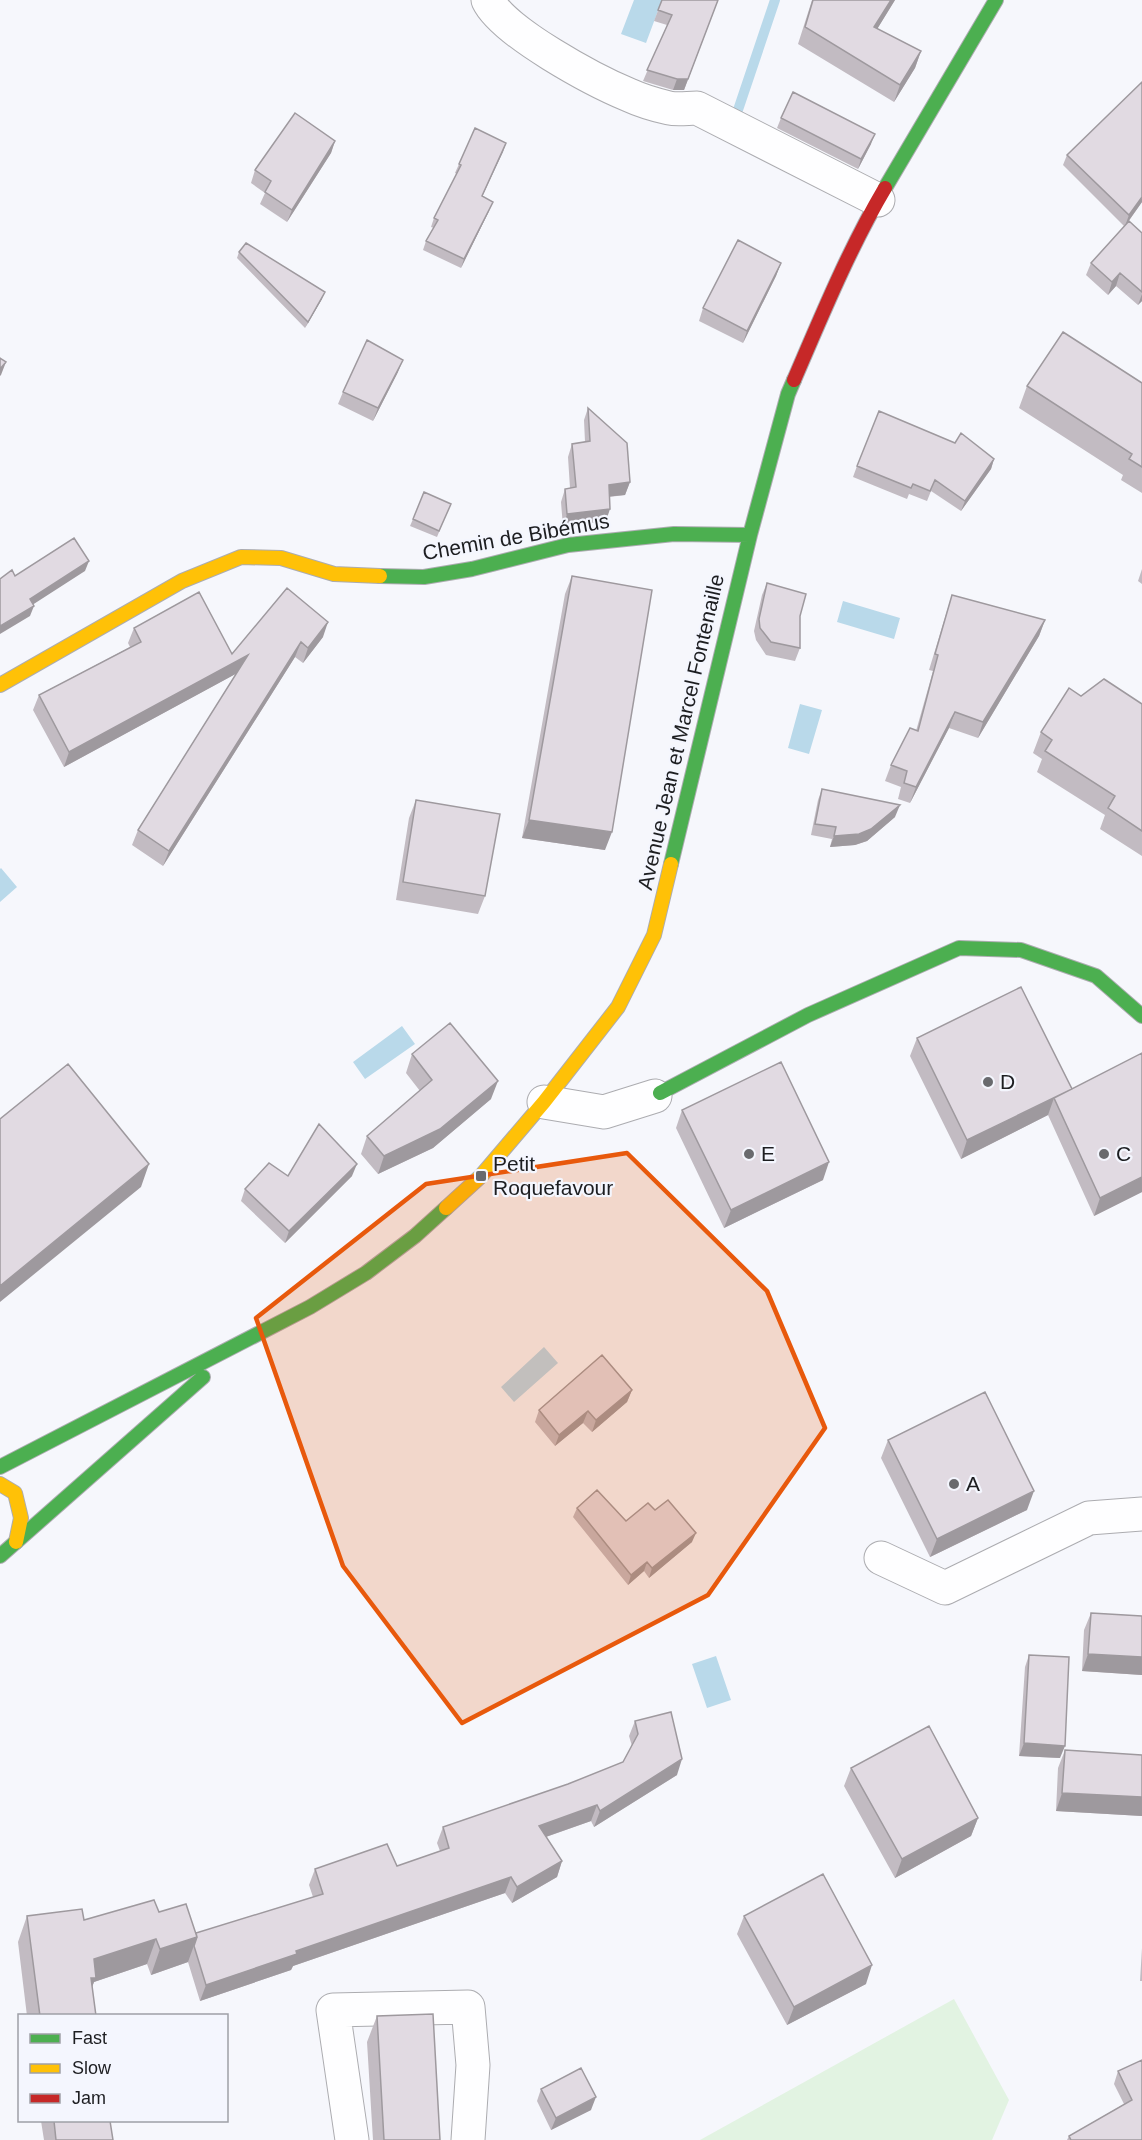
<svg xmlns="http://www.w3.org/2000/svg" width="1142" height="2140" viewBox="0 0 1142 2140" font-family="Arial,sans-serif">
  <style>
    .green { fill: #e2f3e2 }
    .water { fill: #b9d9ea }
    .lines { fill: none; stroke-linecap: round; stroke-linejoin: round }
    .stream { stroke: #b9d9ea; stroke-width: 10 }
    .street-casing { stroke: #acacb0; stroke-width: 35 }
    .fast-casing { stroke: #acacb0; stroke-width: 16 }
    .slow-casing { stroke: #acacb0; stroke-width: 16 }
    .jam-casing { stroke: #acacb0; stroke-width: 16 }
    .street { stroke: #fefeff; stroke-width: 33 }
    .fast { stroke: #4caf50; stroke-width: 14 }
    .slow { stroke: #ffc107; stroke-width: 14 }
    .jam { stroke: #c62828; stroke-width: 14 }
    .wall { fill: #c2bbc2 }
    .shaded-wall { fill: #9e999e }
    .building { fill: #e1dae2; stroke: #9e999e; stroke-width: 1.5 }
    .marked { fill: #e8590c; fill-opacity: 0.2; stroke: #e8590c; stroke-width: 4.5; stroke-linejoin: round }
    .poi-dot { fill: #696a6e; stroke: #f4f6fe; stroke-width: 2 }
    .labels { text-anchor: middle; stroke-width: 4.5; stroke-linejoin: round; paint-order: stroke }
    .street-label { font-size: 21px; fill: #1d1e21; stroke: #f4f6fe }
    .poi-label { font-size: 21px; fill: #1d1e21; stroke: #f4f6fe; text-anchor: start }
  </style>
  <rect width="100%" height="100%" fill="#f6f7fc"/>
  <path class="green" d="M954,1999L1009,2100L992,2140H700Z"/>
  <path class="water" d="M634,0H662L646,43L621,34Z
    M843,601L900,618L894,639L837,622Z
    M800,704L822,710L809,754L788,748Z
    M1,868L17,887L0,902V869Z
    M402,1026L415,1044L365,1079L353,1062Z
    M544,1347L558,1363L514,1402L501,1387Z
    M716,1656L731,1700L707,1708L692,1664Z"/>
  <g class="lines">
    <path class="stream" d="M738,110L775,0"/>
    <defs>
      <path id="street" d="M488,0C503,32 595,81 629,95C642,101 656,105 669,108C678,110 688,108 697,108L878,200
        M544,1102L604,1112L655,1096
        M881,1558L945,1588L1089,1518L1142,1514
        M352,2140L333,2010L468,2007L473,2065L468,2140"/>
      <path id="fast" d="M885,188L996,0
        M380,576L424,577L472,569L568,545L674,534L750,535
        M671,864L750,535L788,394L794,380
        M660,1093L808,1015L959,948L1021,950L1096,976L1142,1016
        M0,1467L310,1307L366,1273L415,1236L446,1208
        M0,1556L203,1377"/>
      <path id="slow" d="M0,685L182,581L241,557L281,558L334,574L380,576
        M446,1208L481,1176L544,1102L618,1007L654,935L671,864
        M0,1484L15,1493L21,1518L16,1542"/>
      <path id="jam" d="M794,380C822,315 849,249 885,188"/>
    </defs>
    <use href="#street" class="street-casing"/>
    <use href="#fast" class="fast-casing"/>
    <use href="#slow" class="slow-casing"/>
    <use href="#jam" class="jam-casing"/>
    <use href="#street" class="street"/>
    <use href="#fast" class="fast"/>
    <use href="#slow" class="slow"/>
    <use href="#jam" class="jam"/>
  </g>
  <path class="wall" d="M662,0H718L684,90H673L643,81L667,25L654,21Z
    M812,0H895L877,29L921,51L915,68L894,102L798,44Z
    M781,118L871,144L858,169L777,128Z
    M335,141L331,153L287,222L260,204L265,193L251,183L255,170Z
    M506,143L482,197L489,211L461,268L423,250L426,241L434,228L431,227L434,218L457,174L455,173L459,164Z
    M1067,155L1142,202L1128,222L1142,233V301L1138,305L1116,286L1108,295L1086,275L1091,263L1124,226L1063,165Z
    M239,252L322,299L305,328L237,258Z
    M781,263L776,276L743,343L699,321L703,308Z
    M398,372L373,421L338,404L343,392Z
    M1142,383V493L1121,480L1123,475L1019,408L1027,386Z
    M588,408L630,482L625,495L609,497L606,521L563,527L561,502L565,489L570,488L568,457L572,444L585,442L584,420Z
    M994,459L991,469L961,511L931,491L927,501L909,494L907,499L853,477L857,466Z
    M448,510L437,537L410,526L413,519Z
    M1142,569V584L1138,581Z
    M572,576L605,850L522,838L565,594Z
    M767,583L800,648L795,661L766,655L756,640L754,631L762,595Z
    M952,595L1045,620L1039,636L978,738L949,728L910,803L898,799L901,787L885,781L891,765L916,731L933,671L929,670L947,611Z
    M134,628L232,654L323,637L303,663L295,657L163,866L132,845L138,830L237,673L64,767L33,710L39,695L130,647L128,643Z
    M1081,696L1142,704V856L1100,829L1105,815L1037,772L1042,759L1033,753L1041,732Z
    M822,789L895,817L867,841L855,845L830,847L832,839L811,835L818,800Z
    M416,800L485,896L478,914L396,900L409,818Z
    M917,1038L1072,1089L1142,1053V1192L1094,1216L1048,1115L961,1159L910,1056Z
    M412,1054L491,1099L433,1148L378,1174L361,1154L367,1136L420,1091L406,1073Z
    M682,1110L823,1180L724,1228L676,1128Z
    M288,1176H352L285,1243L241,1201L245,1189Z
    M632,1390L627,1402L592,1432L583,1423L555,1446L535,1422L539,1410Z
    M888,1440L1027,1510L930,1557L881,1458Z
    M577,1508L626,1521L655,1510L692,1542L649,1578L644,1571L628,1585L573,1517Z
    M1091,1613L1142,1616V1675L1082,1671L1084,1630Z
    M1029,1655L1060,1758L1019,1756L1025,1667Z
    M635,1721L677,1775L594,1827L591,1821L546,1837L562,1861L557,1877L512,1903L505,1893L293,1966L291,1970L200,2001L188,1962L151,1975L147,1964L94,1982L92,1987L96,2016H27L18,1942L27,1916L84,1920L159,1912L196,1933L313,1897L309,1885L315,1869L397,1866L440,1851L437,1843L443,1827L568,1784L623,1762L632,1746L629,1736Z
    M1065,1750L1142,1755V1816L1056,1811L1058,1768Z
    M851,1768L978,1818L971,1836L895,1878L844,1786Z
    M744,1916L866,1984L787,2025L737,1934Z
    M1142,1948V1981H1140Z
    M377,2016L440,2140H373L367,2042Z
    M1142,2060V2140H1067L1069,2136L1124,2104L1114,2084L1118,2071Z
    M541,2089L591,2110L551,2130L537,2101Z
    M41,2121H110L113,2140H44Z"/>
  <path class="shaded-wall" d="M718,0L684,90H673L677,79Z
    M891,0H895L868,44L874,27Z
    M921,51L915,68L894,102L900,85Z
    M875,134L871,144L858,169L861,159Z
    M335,141L331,153L287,222L292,210Z
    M506,143L503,152L478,205L482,196Z
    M1142,197V202L1125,226L1129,215Z
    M493,202L489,211L461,268L464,259Z
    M781,263L776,276L743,343L747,331Z
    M1120,273L1116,286L1108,295L1112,282Z
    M325,292L322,299L305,328L308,322Z
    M1142,294V301L1138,305Z
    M403,360L398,372L373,421L378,408Z
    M6,362L1,375L0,376V369Z
    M994,459L991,469L961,511L965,501Z
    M630,482L625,495L604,497L609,485Z
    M610,509L606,521L563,527L567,514Z
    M89,561L85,571L26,609L30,599Z
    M34,606L30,616L0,634V626Z
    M1045,620L1039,636L978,738L983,722Z
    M328,622L323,637L303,663L308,648Z
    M301,642L295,657L163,866L169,851Z
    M248,655L243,670L64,767L69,752Z
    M955,712L949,728L910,803L916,787Z
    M900,805L895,817L867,841L855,845L830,847L834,836Z
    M529,820L612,832L605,850L522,838Z
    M498,1081L491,1099L433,1148L378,1174L384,1156Z
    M1072,1089L1054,1098L1048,1115L961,1159L967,1140Z
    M829,1162L823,1180L724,1228L731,1210Z
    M149,1164L141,1187L0,1302V1286Z
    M357,1164L352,1176L285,1243L289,1231Z
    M1142,1177V1192L1094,1216L1100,1198Z
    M632,1390L627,1402L592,1432L596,1420Z
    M588,1411L583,1423L555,1446L559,1435Z
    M1034,1491L1027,1510L930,1557L937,1539Z
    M696,1533L692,1542L649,1578L652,1568Z
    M647,1562L644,1571L628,1585L631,1575Z
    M1088,1654L1142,1657V1675L1082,1671Z
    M1024,1743L1065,1746L1060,1758L1019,1756Z
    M682,1759L677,1775L594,1827L600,1811Z
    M1062,1793L1142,1797V1816L1056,1811Z
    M597,1805L591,1821L534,1841L539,1826Z
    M978,1818L971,1836L895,1878L902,1859Z
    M562,1861L557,1877L512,1903L517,1887Z
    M511,1877L505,1893L293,1966L291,1970L200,2001L206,1985L296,1951Z
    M197,1937L188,1962L151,1975L160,1949Z
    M156,1939L147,1964L94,1982L86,2003L94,1959Z
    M872,1965L866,1984L787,2025L794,2007Z
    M596,2097L591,2110L551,2130L556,2118Z"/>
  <path class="building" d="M662,0H718L688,79H677L647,70L672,15L658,10Z
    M813,0H891L874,27L921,51L900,85L805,27Z
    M1142,82V197L1129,215L1067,155Z
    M793,92L875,134L861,159L781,118Z
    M295,113L335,141L292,210L265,192L271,181L255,170Z
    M475,128L506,143L482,196L493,202L464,259L426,241L438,220L434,218L461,165L459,164Z
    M1129,221L1142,233V292L1120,273L1112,282L1091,263Z
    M738,240L781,263L747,331L703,308Z
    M246,243L325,292L308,322L239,252Z
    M1063,332L1142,383V467L1129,459L1132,454L1027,386Z
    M367,340L403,360L378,408L343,392Z
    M0,358L6,362L0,369Z
    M588,408L627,443L630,482L609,485L610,509L567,514L565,489L576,487L572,444L590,441Z
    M879,411L955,443L961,433L994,459L965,501L935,480L930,491L913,484L911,488L857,466Z
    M424,492L451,504L439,531L413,519Z
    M74,538L89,561L30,599L34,606L0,626V579L12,570L15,576Z
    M572,576L652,590L612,832L529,820Z
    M767,583L806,594L800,616V648L771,642L760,628L759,619Z
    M287,588L328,622L308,648L301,642L169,851L138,830L248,655L69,752L39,695L141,642L134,628L199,592L232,654Z
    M952,595L1045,620L983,722L955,712L916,787L904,783L907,771L891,765L910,728L918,731L938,655L935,654Z
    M1104,679L1142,704V831L1108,808L1115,796L1045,751L1052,740L1041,732L1069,688L1081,696Z
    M822,789L900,805L871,829L859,834L834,836L836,827L815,824Z
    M416,800L500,814L485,896L403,882Z
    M1021,987L1072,1089L967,1140L917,1038Z
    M450,1023L498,1081L440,1129L384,1156L367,1136L432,1080L412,1054Z
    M1142,1053V1177L1100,1198L1054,1098Z
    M781,1062L829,1162L731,1210L682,1110Z
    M68,1064L149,1164L0,1286V1119Z
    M319,1124L357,1164L289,1231L245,1189L269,1163L288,1176Z
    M602,1355L632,1390L596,1420L588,1411L559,1435L539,1410Z
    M985,1392L1034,1491L937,1539L888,1440Z
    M597,1490L626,1521L648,1503L655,1510L668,1500L696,1533L652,1568L647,1562L631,1575L577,1508Z
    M1091,1613L1142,1616V1657L1088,1654Z
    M1029,1655L1069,1657L1065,1746L1024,1743Z
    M671,1712L682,1759L600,1811L597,1805L539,1826L562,1861L517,1887L511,1877L296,1951L297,1954L206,1985L194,1946L197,1937L196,1933L323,1894L315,1869L387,1844L397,1866L449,1848L443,1827L568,1784L623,1762L638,1734L635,1721Z
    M929,1726L978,1818L902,1859L851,1768Z
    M1065,1750L1142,1755V1797L1062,1793Z
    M823,1874L872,1965L794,2007L744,1916Z
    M154,1900L159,1912L186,1904L197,1937L160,1949L156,1939L94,1959L96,1978H91L96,2016H40L27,1916L82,1909L84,1920Z
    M433,2014L440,2140H384L377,2016Z
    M1142,2060V2140H1071L1069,2136L1132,2100L1118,2071Z
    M581,2068L596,2097L556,2118L541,2089Z
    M54,2121H110L113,2140H56Z"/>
  <path class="marked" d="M627,1153L767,1291L825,1428L708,1595L462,1723L343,1566L256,1318L426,1184Z"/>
  <g class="poi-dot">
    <circle cx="988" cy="1082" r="6"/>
    <circle cx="749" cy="1154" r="6"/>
    <circle cx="1104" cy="1154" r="6"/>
    <rect x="475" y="1170" width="12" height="12" rx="3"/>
    <circle cx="954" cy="1484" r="6"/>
  </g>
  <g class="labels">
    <g class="street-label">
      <text transform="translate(516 537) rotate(-10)" y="7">Chemin de Bibémus</text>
      <text transform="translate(681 732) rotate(-77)" y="7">Avenue Jean et Marcel Fontenaille</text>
    </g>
    <g class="poi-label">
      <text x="1000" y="1089">D</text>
      <text x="761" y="1161">E</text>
      <text x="1116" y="1161">C</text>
      <text x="493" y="1171">Petit<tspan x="493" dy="24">Roquefavour</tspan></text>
      <text x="966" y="1491">A</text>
    </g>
  </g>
  <rect x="18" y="2014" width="210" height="108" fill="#f4f6fe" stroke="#9ea0a6" stroke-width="1.5"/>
  <rect x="30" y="2034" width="30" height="9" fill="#4caf50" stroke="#9ea0a6" stroke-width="1.5"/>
  <text x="72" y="2044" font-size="18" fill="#1d1e21">Fast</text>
  <rect x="30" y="2064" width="30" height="9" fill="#ffc107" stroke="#9ea0a6" stroke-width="1.5"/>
  <text x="72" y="2074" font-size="18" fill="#1d1e21">Slow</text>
  <rect x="30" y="2094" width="30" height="9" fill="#c62828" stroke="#9ea0a6" stroke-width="1.5"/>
  <text x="72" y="2104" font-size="18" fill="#1d1e21">Jam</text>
</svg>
